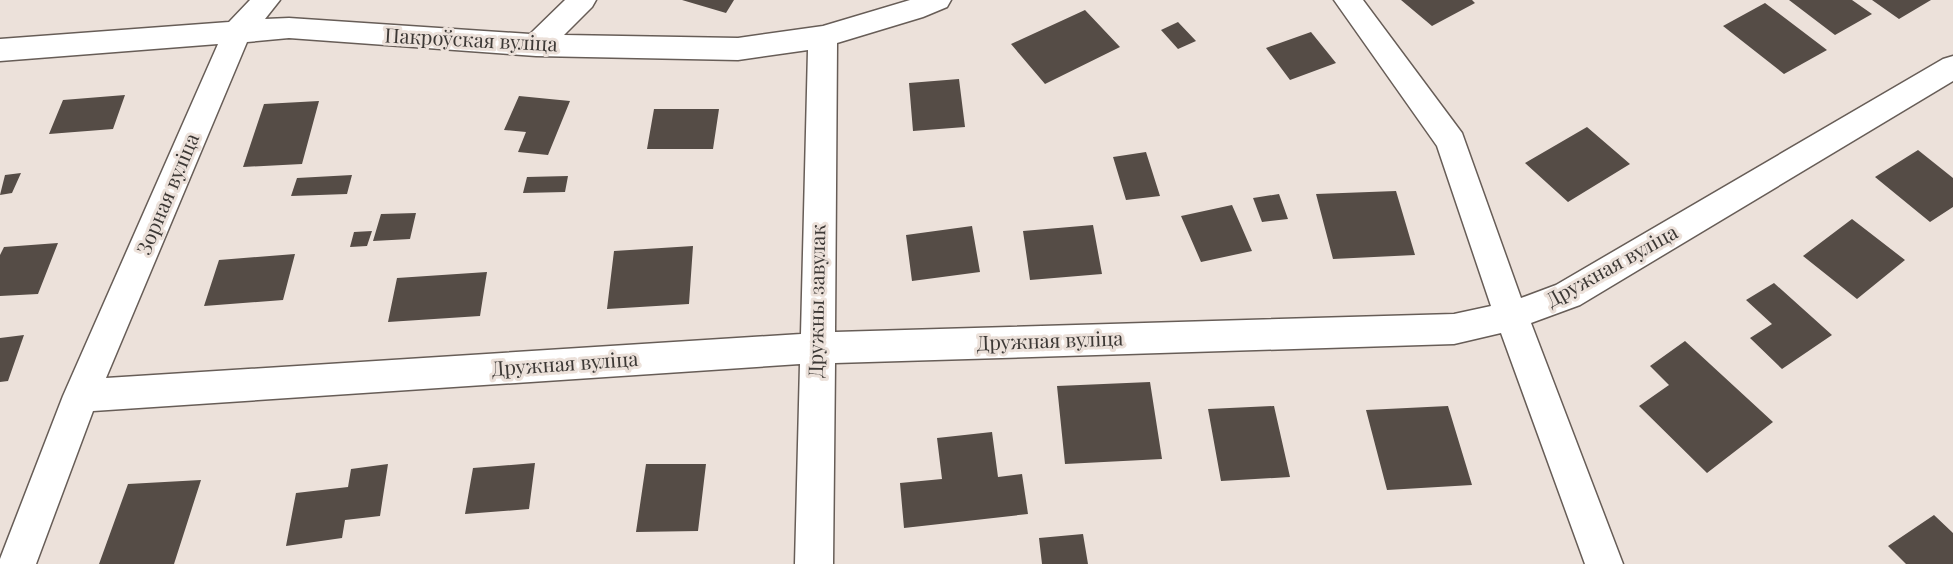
<svg xmlns="http://www.w3.org/2000/svg" width="1953" height="564" viewBox="0 0 1953 564" font-family="'Playfair Display',serif">
  <style>
    .building { fill: #554c46 }
    .lines { fill: none; stroke-linecap: round; stroke-linejoin: round }
    .minor-casing { stroke: #675d57; stroke-width: 3 }
    .minor { fill: #fff; fill-rule: evenodd }
    .labels { text-anchor: middle; stroke-width: 6; stroke-linejoin: round; paint-order: stroke }
    .street-label { font-size: 20px; fill: #3c3835; stroke: #ece1da }
  </style>
  <rect width="100%" height="100%" fill="#ece1da"/>
  <path class="building" d="M682,0H734L726,13Z
    M1401,0H1472L1475,3L1432,26Z
    M1789,0H1852L1872,14L1835,35Z
    M1872,0H1931L1899,19Z
    M1765,3L1827,50L1784,74L1723,26Z
    M1085,10L1120,47L1045,84L1011,44Z
    M1178,22L1196,41L1178,49L1161,30Z
    M1311,32L1336,63L1290,80L1266,48Z
    M959,79L965,127L913,131L909,83Z
    M125,95L113,129L49,134L63,100Z
    M519,96L570,101L548,155L518,152L526,132L504,130Z
    M319,101L302,164L243,167L264,104Z
    M654,109H719L713,149H647Z
    M1587,127L1630,164L1568,202L1525,163Z
    M1918,150L1953,178V207L1930,222L1875,177Z
    M1146,152L1160,196L1126,200L1113,157Z
    M21,173L12,193L0,195L5,175Z
    M352,175L347,194L291,196L297,178Z
    M568,176L565,192L523,193L527,177Z
    M1396,191L1415,255L1333,259L1316,194Z
    M1279,194L1288,219L1262,222L1253,198Z
    M1232,205L1252,251L1201,262L1181,216Z
    M416,213L410,239L373,241L381,214Z
    M1852,219L1905,260L1857,299L1803,256Z
    M1093,225L1102,274L1030,280L1023,231Z
    M972,226L980,272L912,281L906,235Z
    M372,231L367,246L350,247L354,232Z
    M58,243L38,294L0,296V255L4,247Z
    M693,246L689,304L607,309L614,251Z
    M295,254L283,300L204,306L219,260Z
    M487,272L480,316L388,322L397,278Z
    M1774,283L1832,335L1782,369L1750,338L1772,324L1746,300Z
    M24,335L8,381L0,382V338Z
    M1685,341L1773,422L1707,473L1639,406L1669,385L1650,366Z
    M1150,382L1162,459L1065,464L1057,386Z
    M1274,406L1290,477L1221,481L1208,409Z
    M1448,406L1472,485L1387,490L1366,410Z
    M992,432L998,477L1022,474L1028,514L904,528L900,483L942,479L937,438Z
    M535,463L529,509L465,514L473,468Z
    M388,464L380,516L345,520L342,538L286,546L296,493L348,487L351,469Z
    M646,464H706L698,531L636,532Z
    M201,480L174,564H99L128,484Z
    M1934,515L1953,533V564H1906L1888,546Z
    M1083,534L1088,564H1042L1039,538Z"/>
  <g class="lines">
    <defs>
      <path id="minor" d="M250,0H280L265,19L289,18L530,34L565,0H596L592,7L564,35L738,38L823,26L910,0H951L947,7L923,17L837,43L835,332L1454,314L1491,306L1437,146L1334,0H1363L1462,133L1521,298L1556,285L1943,59L1953,56V81L1580,305L1531,323L1623,564H1585L1501,333L1454,344L835,363L833,564H795L800,364L93,411L36,564H0V559L63,396L218,44L0,61V39L229,22ZM289,38L536,56L738,60L808,50L801,334L106,378L247,42Z"/>
    </defs>
    <use href="#minor" class="minor-casing"/>
    <use href="#minor" class="minor"/>
  </g>
  <g class="labels">
    <g class="street-label">
      <text transform="translate(471 40) rotate(3)" y="7">Пакроўская вуліца</text>
      <text transform="translate(168 194) rotate(-67)" y="7">Зорная вуліца</text>
      <text transform="translate(1612 266) rotate(-29)" y="7">Дружная вуліца</text>
      <text transform="translate(817 301) rotate(-89)" y="7">Дружны завулак</text>
      <text transform="translate(1050 341) rotate(-2)" y="7">Дружная вуліца</text>
      <text transform="translate(565 364) rotate(-4)" y="7">Дружная вуліца</text>
    </g>
  </g>
</svg>
